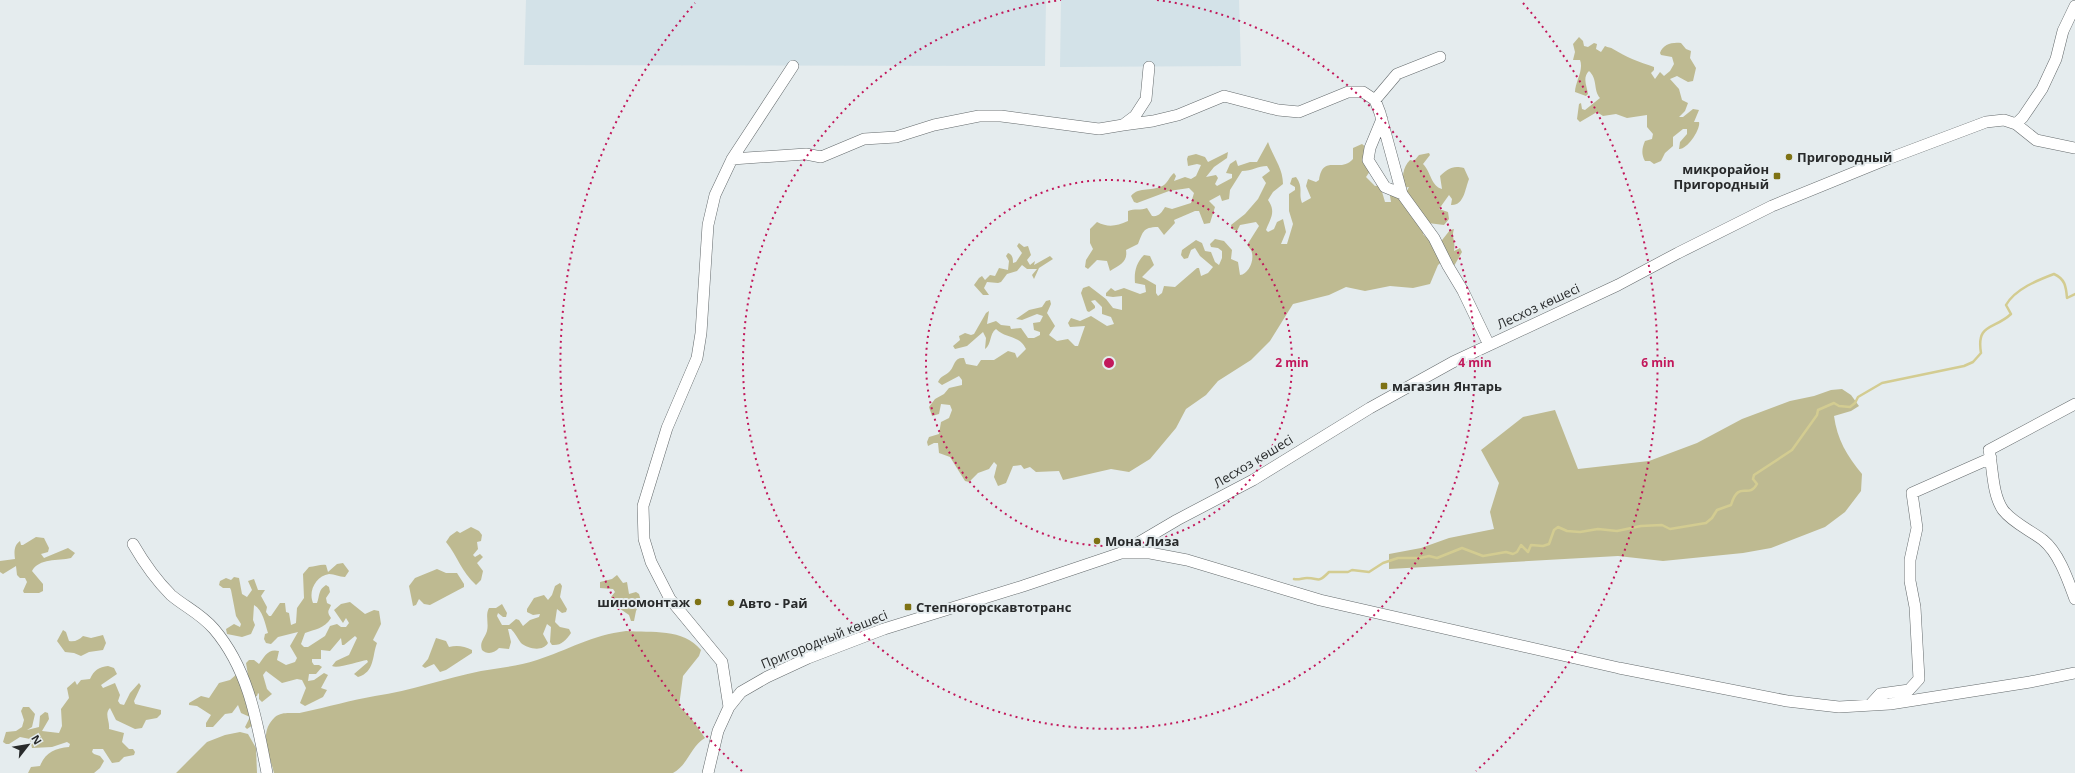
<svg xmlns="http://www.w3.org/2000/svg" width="2075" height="773" viewBox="0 0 2075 773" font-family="'Open Sans',sans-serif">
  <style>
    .built { fill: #d3e2e8 }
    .green { fill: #beba91 }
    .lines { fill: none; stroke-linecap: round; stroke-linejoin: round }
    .stream { stroke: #d3cc91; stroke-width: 2.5 }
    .minor-casing { stroke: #646a6c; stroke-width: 12 }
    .minor { stroke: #fff; stroke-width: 11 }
    .ring { fill: none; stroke: #c2185b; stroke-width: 2; stroke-dasharray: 2 4 }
    .poi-dot { fill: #7e7214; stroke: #e5ecee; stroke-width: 1.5 }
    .labels { text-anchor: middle; stroke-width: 4; stroke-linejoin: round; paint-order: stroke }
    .poi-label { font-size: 13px; font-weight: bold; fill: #282a2b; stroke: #e5ecee; text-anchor: start }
    .street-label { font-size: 13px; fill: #282a2b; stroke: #e5ecee }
    .centre { fill: #c2185b; stroke: #e5ecee; stroke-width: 2 }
    .ring-label { font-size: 12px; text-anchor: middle; font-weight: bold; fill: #c2185b; stroke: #e5ecee; stroke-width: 4; stroke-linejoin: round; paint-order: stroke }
  </style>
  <rect width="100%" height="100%" fill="#e5ecee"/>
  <path class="built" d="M526,0H1046L1045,66L524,65Z
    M1061,0H1239L1241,66L1060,67Z"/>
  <path class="green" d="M1579,37L1583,41L1584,46L1588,47L1594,43L1597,44L1596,49L1601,52L1605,46C1608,48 1611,47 1613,49C1626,57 1639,62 1654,67V70L1651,73L1655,79L1660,72L1664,76L1670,71L1674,64L1672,57L1661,55L1660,53C1663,44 1672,42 1681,43L1686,49L1691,51L1690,58L1696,68L1693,81L1688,82L1677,76L1670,79L1679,89L1682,100L1688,103L1685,111L1679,117H1683L1693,109L1699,110L1694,122H1699C1701,129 1687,150 1679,149L1680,142L1687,134V129H1683L1673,137V146L1665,153L1661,161L1654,164L1650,161H1645C1641,154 1642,148 1645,141L1652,139L1653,134L1647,127V115L1627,118L1616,114L1603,116L1597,112L1580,122L1577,119L1579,104L1581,103L1582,109L1585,110L1600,98C1593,90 1598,79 1589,71C1582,78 1587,86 1588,94L1586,96L1575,92C1575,82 1584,70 1580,60H1573L1575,52L1573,44Z
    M1268,142C1273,157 1283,168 1283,184L1273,192L1268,200C1276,212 1271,217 1266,230L1268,232L1274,229L1277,222L1283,219L1286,232L1281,244H1287L1293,224L1289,211V194L1295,190V187L1290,184L1292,178L1296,177C1304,188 1298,193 1302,203L1311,198L1306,186L1308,179L1316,182L1319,180C1323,153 1340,174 1353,159V148L1362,144L1367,148L1370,171L1366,177L1375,186L1380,185L1385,202H1391L1390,196L1391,192L1401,201L1409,187L1402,188C1403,177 1402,168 1410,160L1414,161L1419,155L1429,153L1430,155L1423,164C1431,172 1431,186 1442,189L1440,176C1448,169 1452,165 1464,168L1469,179C1465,189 1464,206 1451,205L1452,199L1449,195L1439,209L1448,212L1449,219L1444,225L1428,223L1423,229V234L1427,238L1433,239L1439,244L1450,230L1454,229C1451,238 1456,241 1454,251L1460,248L1462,252L1454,266L1448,257L1438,265L1430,284L1413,288L1390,286L1365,291L1346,287L1329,295L1293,304L1270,341L1251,360L1218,381L1206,395L1186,409L1176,428L1150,459L1129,472L1111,469L1063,480L1059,471L1036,472L1030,467L1024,469L1021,465L1013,466L1006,483L998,486L994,477L997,465L994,462L989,469L978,473L969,482L965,481L950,457L939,453L938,443H934L928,446L927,442L929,437L939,434L941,422L949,418L952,410L950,405L941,404L939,414L932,416L929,407L935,399L944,394L949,388L962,385V380L959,376L942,385L938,382C941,375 946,376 950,371C955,365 954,357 964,358L966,364L977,366L981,360H994L1008,351L1015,353L1017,358L1026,349C1020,335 1006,339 996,329C989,334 992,344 985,349L986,338L983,332L967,346L955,349L953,346L960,340L959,336L965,333L971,335L974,334L986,313L989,311L987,324L996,321L1001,325L1010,326L1011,329L1021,328L1028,338H1034L1040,335V332L1034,330L1033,323L1040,322L1043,316L1037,314L1022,320L1016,319L1029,310L1042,307L1046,301L1050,300L1051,304L1047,313L1055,326L1049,335L1057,341L1068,339L1075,346H1078L1085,326L1070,327L1068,323L1071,318L1080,321L1091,316L1107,326L1114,324L1111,317L1102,314V307L1095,300L1091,301L1095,306V308L1089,312L1087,311L1081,293L1083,288L1089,286L1106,299L1113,308L1122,310V296L1113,297L1106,296V293L1111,288L1115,291L1124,288L1140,294L1146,292L1145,285L1135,283C1134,272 1136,263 1144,255L1150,256L1154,265L1142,277L1156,285V293L1158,296L1162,293L1164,286L1175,287L1197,268H1199L1201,276L1208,273L1213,267L1200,256L1195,248L1191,250L1188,258L1184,259L1181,255L1182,250L1196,240L1202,243L1205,251L1211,252L1215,262L1219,265L1222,258V251L1218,248L1211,247L1210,244L1215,239L1224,241L1232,250L1231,259L1238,262L1240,275C1248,274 1254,262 1252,253C1252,251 1249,247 1247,245L1259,226L1256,222L1240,225L1237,231L1232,229L1231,225L1245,214L1258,199L1266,183L1262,177L1270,171L1267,166C1258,166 1252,171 1242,171L1230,190L1229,199L1222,201L1220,195L1209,201L1215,207L1210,223L1204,224L1199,211H1195L1174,220L1175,223L1164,235L1158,227C1142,227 1143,233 1138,244L1126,250C1128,262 1120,265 1110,271L1107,261L1097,260L1088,269L1085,267L1086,260L1093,249L1090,243V229L1097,222C1109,228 1116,226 1128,221V211C1134,208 1141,211 1147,208L1152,216C1159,217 1162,212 1165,207L1172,209L1191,203L1194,193L1189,188L1169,191L1137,203L1134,202L1131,196C1139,186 1153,192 1164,185C1168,182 1170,176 1174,173L1176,176L1174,181L1185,177L1191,179L1196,176L1201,165L1197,164L1188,166L1187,159L1188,156L1196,154L1205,157L1208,162L1228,152L1227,158L1214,167L1206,177L1216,175L1218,178L1215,184L1217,186L1232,178V174L1226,173L1230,164L1236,160L1238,166L1250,162H1257Z
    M1019,243L1024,247L1028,246L1031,255L1027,260L1030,265L1035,261L1034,265L1050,256L1053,259L1039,268L1034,279L1032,275L1037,269H1027L1022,265L1017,271L1007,274L1001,282L998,283L987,282L984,288L989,295H983L974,285L979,278L982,276L985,280L990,275L995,276L999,268L1008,270L1009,261L1006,256L1008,253C1013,255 1013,259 1013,263L1016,262L1022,253L1017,246Z
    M1842,389L1851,395L1859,406L1851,411L1834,416C1837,439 1847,456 1862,474L1861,491L1845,512L1825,527L1771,548L1743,553L1663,561L1618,556L1389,569V554L1421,548L1449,538L1494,529L1490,512L1499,483L1481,450L1523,417L1555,410L1578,469L1649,461L1697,443L1742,419L1790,401L1814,396L1831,390Z
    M471,527L479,531L482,535L481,541L477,542L478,549L473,555L475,557L480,554L483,557L477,563L483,571L481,580L476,585C461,571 458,557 446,542L450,536L457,531L460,533Z
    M36,537L44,538L49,548L48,552L41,554L44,558L68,548L75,553L71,558C58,561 39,558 32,571L43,584V591L39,593H24L23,591L27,582L25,578H20L17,575L16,566L3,574L0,572V561L15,559C14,552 14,545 20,541L21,545H23Z
    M343,563L349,571L345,577C339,577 335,574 329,574C316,576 308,591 313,603H317C320,595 318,590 326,585L329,587L330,592L326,598L327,603L331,605C329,611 326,611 331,618C324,629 315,629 305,633L301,644L304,647H308L325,636L330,626L337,624L341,627H346L349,623L346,618L343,623L334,610L341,604L350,602L365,614L374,610L379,611L381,624L373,640L377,643C372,656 375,672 358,677L354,674L368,662L367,660C359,661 338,669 332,666L336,661L349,655L357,638L355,636L344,645H342L341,638L330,651L321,650V659H312V662L314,665H319L322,667L316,674H309L308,681L314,680L324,673L328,675L321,688L327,690L323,697L305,706L300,703L306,688L302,680L297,679L282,683L266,671L263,675L267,689L272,694L262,702L259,699V694L258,693L257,696L248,698L245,701L253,725L247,729L245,727L250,717L241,713L238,705L232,713L225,714L213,727H206V723L211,715L197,706L189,705V703L201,696L209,698L219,683L230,680L237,674L248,675L246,663L249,660H254L259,664C264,657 268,648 279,651L277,660L286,665L295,662L297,658L290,646L298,632L278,637L271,644L266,643L264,639L265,634L268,633C265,624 263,610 254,605L253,620L255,625L251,634L242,637L227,634L226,629L234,624L240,627L241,624L236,616L231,590L230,588H223L219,585L220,581L226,578L231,580L234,577L239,578L242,594L247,597L252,590L248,581L254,579L258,590H265L261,596L267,607L266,612L269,616H271L280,603H285L286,612L289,613L291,625L296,623L297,608L304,598L303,574L309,567C315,567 321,564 326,565L328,572L337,564Z
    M437,569L446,573H457L464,584V587L430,605L424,604L419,599L416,605L413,606L409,586L415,578Z
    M617,575L623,583L627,582L629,594L636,592L639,594L641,601L636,611L634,621H631L629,615L613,604L611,597L615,592L613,589L600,588V582L612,579Z
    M560,583L562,586L560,597L567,609L566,612L562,613L557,609L555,622L560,627L569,629L571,633C566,640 561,646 552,645L550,642L551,627L547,624L543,634L548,643C543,652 528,649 521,643C518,639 515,633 511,629H508L511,642L509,649L499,648C495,653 487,655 482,650C479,642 485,638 487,631C489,623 485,615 489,608H496L502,604L507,613L506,617H503L498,613L497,616L502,625H509L516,619L519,620L523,626L530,620L539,617L540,614L533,615L527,612V609L534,598L544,595L548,600L552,595L555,586Z
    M63,630L66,632L69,641C75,642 79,640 83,636L91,638L103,635L106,643L103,650L89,652L81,656L74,653L65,652L57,641Z
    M626,631C652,633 683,628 701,650L699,656L683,676L679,706L691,718L705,738C690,747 688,765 673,773H274C269,753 258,733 275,717C284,710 294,715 304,712C328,707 351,700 375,696C411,691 445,678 481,671C500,668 518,666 537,660C568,650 592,635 626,631Z
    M436,638L446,641L449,647C457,645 464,646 472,650V653L446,670L440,672L434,664L425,668L422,666L428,659Z
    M108,666L114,668L117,674L101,685L103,688L115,683L120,695L118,701L120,704L124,705L130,693L139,683L141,686L134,701L135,704L161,710V714L157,718L146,720L142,728L135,729L116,720L110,708C104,714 110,721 109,729L124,733L122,742L129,749H133L135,752L134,755L124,757L119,762L112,763L103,749H93L92,752L94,754L100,756L104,761L100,768L94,773H28L31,767L40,766C45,753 55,748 69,747L70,744L67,742L52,747L32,748L30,739L20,737L9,744H6L3,742L6,732L16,731L22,727L24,720L21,711L23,707H29L35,714L32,727L27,730L39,727L40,716L45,712L48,713L49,719L42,731L59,733L62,726L61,709L69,698L67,688L75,681L77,685L81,680L90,679C94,670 99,667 108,666Z
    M240,732L248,734L256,748L257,773H176L207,742L225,735Z"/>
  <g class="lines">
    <path class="stream" d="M1294,579C1299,580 1302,578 1307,578C1320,578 1317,584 1329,572H1348L1352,570L1369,572L1383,563L1398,558H1420L1429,556L1437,558L1462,548L1483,556L1506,552L1513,554L1517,552L1521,545L1528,552L1531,545L1543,546L1549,544L1554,530L1558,527L1567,531L1580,532L1598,529L1617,531L1641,526L1662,525L1670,529L1706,523L1712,518L1717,510L1731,505C1739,479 1748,500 1757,484L1753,479L1754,475L1792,450L1817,415L1818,410L1834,403L1839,406L1850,407L1855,403L1858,397L1882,383L1964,366L1973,362L1981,353C1976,323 1994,330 2011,314L2006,305C2015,289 2038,280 2054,274C2065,279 2066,286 2067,298L2075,294"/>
    <defs>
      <path id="minor" d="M1375,100L1397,74L1440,57
        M1382,119L1370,148L1368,160L1385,187L1402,194
        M2016,124L2036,140L2075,148
        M1123,125L1153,121L1178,115L1224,96L1278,110L1299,112L1348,92H1363L1375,100L1380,113L1402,194L1434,238L1448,266L1463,291L1489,345
        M732,159L806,154L821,157L864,139L896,137L934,125L979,116H1001L1099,129L1123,125L1135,116L1146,99L1149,67
        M2075,404L1989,450C1993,468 1992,494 2003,510C2013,523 2030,530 2043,540C2059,553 2068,580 2075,599
        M133,544C144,563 155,579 171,595C185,607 200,613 214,629C249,670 257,722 267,773
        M1122,553H1150L1187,560L1320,600L1619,668L1787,701L1839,707L1890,704L2030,682L2075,673
        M1870,705L1880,694L1909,690L1919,679L1915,607L1910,581V560L1917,528L1912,493L1991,458
        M729,707L722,662L670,599L651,562L644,539L643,506L667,428L697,358L701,333L708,225L715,195L732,159L793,66
        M708,773L718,731L729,707L741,692L767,677L808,658L884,629L1023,586L1121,553L1177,520L1253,480L1370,408L1453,362L1618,285L1678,253L1772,206L1885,160L1986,122L2004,120L2016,124L2023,117L2042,89L2056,59L2063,31L2075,6"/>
    </defs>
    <use href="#minor" class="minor-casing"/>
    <use href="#minor" class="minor"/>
  </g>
  <g class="ring">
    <circle cx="1109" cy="363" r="183"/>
    <path d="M1157 0A366 366 0 1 1 1061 0"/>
    <path d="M742 771A549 549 0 0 1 695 3M1523 3A549 549 0 0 1 1476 771"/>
  </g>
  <g class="poi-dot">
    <circle cx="1789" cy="157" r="4"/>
    <rect x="1773" y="172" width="8" height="8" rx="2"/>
    <rect x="1380" y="382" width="8" height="8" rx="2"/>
    <circle cx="1097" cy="541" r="4"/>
    <circle cx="698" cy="602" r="4"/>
    <circle cx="731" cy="603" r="4"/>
    <rect x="904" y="603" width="8" height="8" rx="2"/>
  </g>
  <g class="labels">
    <g class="poi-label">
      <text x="1797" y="162">Пригородный</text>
      <text x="1769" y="174" text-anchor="end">микрорайон<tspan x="1769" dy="15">Пригородный</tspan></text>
      <text x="1392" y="391">магазин Янтарь</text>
      <text x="1105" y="546">Мона Лиза</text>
      <text x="690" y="607" text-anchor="end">шиномонтаж</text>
      <text x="739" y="608">Авто - Рай</text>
      <text x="916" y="612">Степногорскавтотранс</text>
    </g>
    <g class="street-label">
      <text transform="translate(1538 306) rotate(-25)" y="5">Лесхоз көшесі</text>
      <text transform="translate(1253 461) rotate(-31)" y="5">Лесхоз көшесі</text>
      <text transform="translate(824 639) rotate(-22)" y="5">Пригородный көшесі</text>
    </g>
  </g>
  <circle cx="1109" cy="363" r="6" class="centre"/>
  <g class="ring-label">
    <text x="1292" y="367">2 min</text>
    <text x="1475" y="367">4 min</text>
    <text x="1658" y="367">6 min</text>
  </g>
  <g transform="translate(28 745) rotate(59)" stroke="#e5ecee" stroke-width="3" paint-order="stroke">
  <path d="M0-3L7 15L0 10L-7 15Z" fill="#282a2b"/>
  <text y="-6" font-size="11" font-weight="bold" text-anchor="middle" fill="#282a2b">N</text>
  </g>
</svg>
